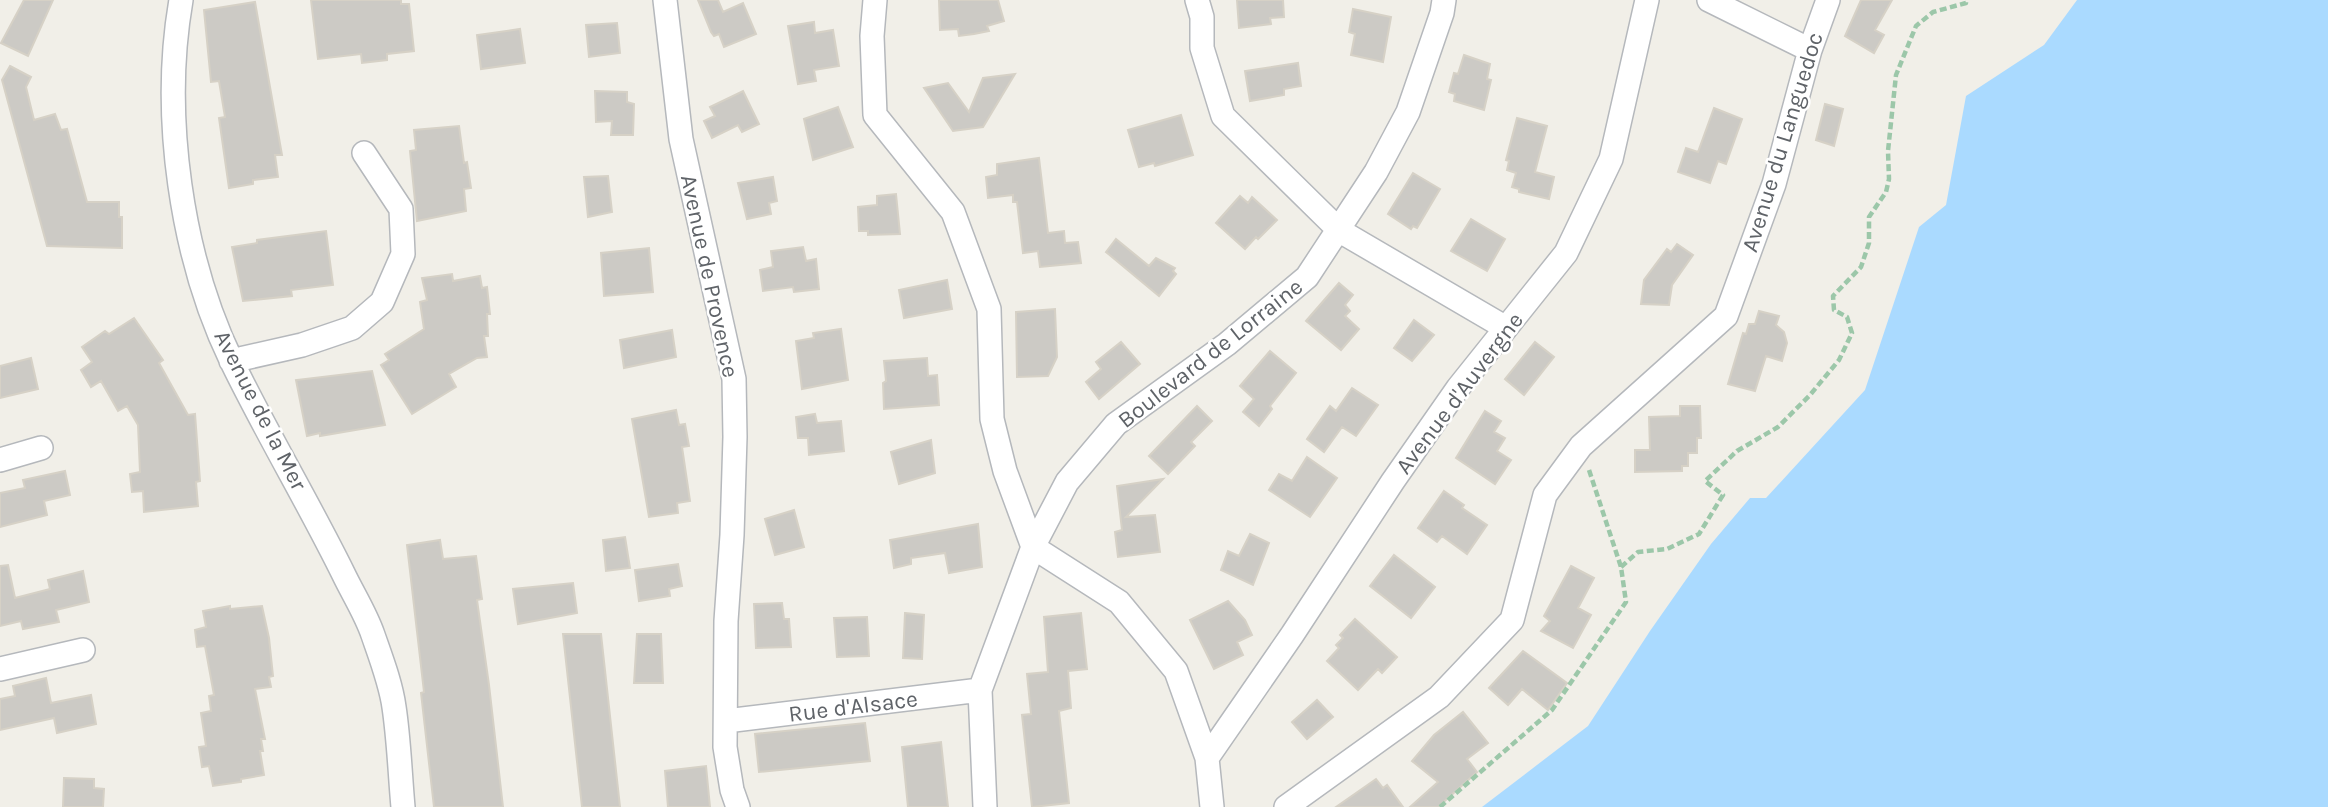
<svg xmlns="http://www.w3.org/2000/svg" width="2328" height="807" viewBox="0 0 2328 807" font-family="Karla,sans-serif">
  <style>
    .water { fill: #aadaff }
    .building { fill: #cccac5; stroke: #d6d1c6; stroke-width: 2 }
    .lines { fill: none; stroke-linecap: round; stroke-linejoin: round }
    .minor-casing { stroke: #b5b8bc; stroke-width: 26 }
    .path { stroke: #9cc7a9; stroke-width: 4.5; stroke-dasharray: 7 3.5; stroke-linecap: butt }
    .minor { stroke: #fff; stroke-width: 23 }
    .labels { text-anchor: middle; stroke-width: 5; stroke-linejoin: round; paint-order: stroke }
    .street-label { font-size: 23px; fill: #5f6368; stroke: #fff }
  </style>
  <rect width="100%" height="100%" fill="#f1efe8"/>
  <path class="water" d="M2077,0H2328V807H1482L1588,726L1650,631L1711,544L1750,498H1766L1865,390L1919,227L1946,205L1966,96L2044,45Z"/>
  <path class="building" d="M24,0H53L28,56L1,43Z
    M311,0H401V4H409L414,51L387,54V60L362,63L361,54L318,59Z
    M698,0H718L723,12L743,3L756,34L724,47L719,34L714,36L711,32Z
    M939,0H998L1004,21L987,26L989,31L974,34L959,36L958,29L940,30Z
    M1237,0H1283L1284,17L1270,18L1271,24L1239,28Z
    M1861,0H1892L1875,30L1884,35L1874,53L1845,36Z
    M255,2L282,155H275L278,177L253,180V184L229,188L219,118L225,117L219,81L211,82L204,10Z
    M1353,9L1391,17L1383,62L1351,55L1355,34L1349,32Z
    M814,22L815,33L833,30L839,66L814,70L816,81L798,84L788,26Z
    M617,23L620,53L589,57L586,25Z
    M520,29L525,63L481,69L477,35Z
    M1464,55L1490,64L1487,79L1491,80L1484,110L1454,101L1455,94L1449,92L1454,73L1458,74Z
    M1298,63L1301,86L1284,89V95L1250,101L1245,71Z
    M10,66L31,77L26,87L34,120L55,114L61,130L67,129L87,202H119V217H122V248L47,246L2,80Z
    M1015,74L983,127L953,131L924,88L948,83L969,112L983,78Z
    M595,91L627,92V102L634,104L633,135H611L612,121L596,122Z
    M743,91L759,124L742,132L738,125L712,138L704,121L715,116L710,107Z
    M1825,104L1843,109L1834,146L1816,140Z
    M838,107L853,147L813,160L804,119Z
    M1714,108L1742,119L1726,164L1718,161L1710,183L1678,172L1686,148L1698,152Z
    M1181,115L1193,155L1155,166L1154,163L1139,167L1128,130Z
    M1517,118L1547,126L1535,172L1554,177L1549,199L1519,192V189L1512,187L1516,173L1507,170L1509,161L1506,160Z
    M459,126L464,163L467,162L471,188L464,189L466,211L417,221L410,151L416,150L414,130Z
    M1039,158L1048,233L1064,231L1065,243L1078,242L1081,263L1040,267L1038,251L1023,253L1017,202H1013V195L988,198L986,177L997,175V164Z
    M1413,173L1440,189L1417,228L1413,226L1411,229L1388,214Z
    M608,176L612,212L588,217L584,177Z
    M773,177L777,201L769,203L771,214L747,219L738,183Z
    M896,194L900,234L868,235V231H859L858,207L877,205V196Z
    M1240,196L1248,203L1252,197L1277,220L1258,239L1256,237L1245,249L1216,223Z
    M1471,219L1505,239L1487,271L1451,251Z
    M326,231L333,285L291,290L292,296L243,301L232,247L257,243V240Z
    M1116,239L1149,266L1156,258L1175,268L1173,271L1176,274L1159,296L1106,252Z
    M1677,244L1693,255L1672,285L1669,305L1641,304L1644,280L1667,249L1671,252Z
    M803,247L806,261L816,259L819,289L794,292L793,287L763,291L760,270L773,267L771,251Z
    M649,248L653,292L604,296L601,253Z
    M452,274L453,281L480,276L482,288L487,287L490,314H487L488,336H484L487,357L477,358L449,374L456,387L412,414L381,365L389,360L385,354L424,329L420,302L427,300L422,278Z
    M947,280L952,309L904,318L899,290Z
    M1339,283L1353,295L1345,305L1350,311L1345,316L1359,329L1341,350L1306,321Z
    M1055,309L1057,357L1048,376L1017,377L1016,312Z
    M1759,311L1779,316L1776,325L1784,332L1787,343L1782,361L1766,356L1755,391L1728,384L1743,333L1746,334L1749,324H1755Z
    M134,318L163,360L159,363L188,415L195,414L200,481L196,482L198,506L144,512L143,491L132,492L130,474L140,472L138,425L127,406L118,411L101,381L91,387L81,370L92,362L82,347L105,331L109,334Z
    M1414,320L1434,335L1412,361L1394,348Z
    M841,329L848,380L802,389L796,341L814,338L813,333Z
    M672,330L676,357L624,368L620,340Z
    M1121,342L1140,364L1099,399L1086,382L1101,369L1096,362Z
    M1535,342L1554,357L1524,395L1505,379Z
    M1270,351L1296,373L1270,406L1272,409L1259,426L1243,412L1254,399L1240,386Z
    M31,358L38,389L0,398V366Z
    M927,358L928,376L937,375L939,405L884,409L883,383L886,381L884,361Z
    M372,371L385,425L320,436V433L307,436L296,380Z
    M1352,388L1378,405L1356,436L1342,427L1324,452L1307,439L1330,406L1336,411Z
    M1197,406L1212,421L1191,442L1195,446L1168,474L1149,456Z
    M1680,406H1700L1701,438H1697V453H1688V466H1682V471L1635,472V450H1650L1649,417L1680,416Z
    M676,410L679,425L685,424L689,446L682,447L690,501L677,503L678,513L649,517L632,419Z
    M1485,411L1501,421L1494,432L1505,438L1497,451L1511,460L1495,484L1456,458Z
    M815,414L817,423L841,421L844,451L809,455L808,438H798L796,417Z
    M931,440L935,473L899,484L891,452Z
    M1307,457L1337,478L1310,517L1269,490L1279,474L1292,481Z
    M65,471L70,495L44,501L47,515L0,527V493L25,488L23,480Z
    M1163,479L1126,517L1155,515L1160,552L1118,557L1115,532L1122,530L1117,486Z
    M1444,491L1464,505L1462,508L1487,525L1467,554L1442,536L1437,542L1418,528Z
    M794,510L804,547L775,555L765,519Z
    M978,524L982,567L949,573L945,553L911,558V564L894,568L890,540Z
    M1250,534L1269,543L1253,585L1221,570L1228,551L1239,556Z
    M625,537L630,568L606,571L603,540Z
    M440,540L443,559L476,556L482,599L477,600L489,685L503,807H434L421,693L424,692L407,545Z
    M1394,555L1435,587L1411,618L1370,586Z
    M678,564L682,586L669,589L670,596L639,601L635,570Z
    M8,565L15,598L50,589L48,580L83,571L89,602L56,610L59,622L23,629L21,621L0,626V566Z
    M1571,566L1594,578L1578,608L1591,615L1573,648L1541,631L1550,621L1544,616Z
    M573,583L577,613L518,624L513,589Z
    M1228,601L1245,620L1252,635L1237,642L1243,655L1214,669L1190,620Z
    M782,603L784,619H789L791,647L756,648L754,604Z
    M230,606V609L262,606L269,638L273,676L269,677L271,687L255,689L265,739H261L263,751H260L264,775L241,779V782L213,786L209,766L202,767L199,747L206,746L201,713L211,711L209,696L214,695L205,646L197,647L195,630L206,627L203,611Z
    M905,613L924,615L922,659L903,658Z
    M1081,613L1087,669L1068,671L1071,708L1059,711L1069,803L1032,807L1022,715L1031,714L1027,674L1048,672L1044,617Z
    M867,617L869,656L837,657L834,618Z
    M1355,619L1397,657L1382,673L1378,669L1358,690L1327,661L1339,648L1336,645L1343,638L1340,635Z
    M563,634H601L620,807H582Z
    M637,634H661L663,683H634Z
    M1523,651L1567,683L1548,710L1522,689L1508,705L1489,688Z
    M46,678L51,703L91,695L96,724L57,733L54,718L0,730V699L15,696L13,686Z
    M1317,700L1333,717L1307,739L1292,722Z
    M1463,712L1488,743L1467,759L1477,772L1438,807H1410L1438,782L1412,761L1434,735Z
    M865,723L870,761L759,772L755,734Z
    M941,742L948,807H908L902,747Z
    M706,766L710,807H668L665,771Z
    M64,778L94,779V788L104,789L103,807H63Z
    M1376,779L1383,788L1387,785L1403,807H1336Z"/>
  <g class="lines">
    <defs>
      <path id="minor" d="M181,0C161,115 181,257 232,362C267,434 308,502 343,573C353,594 366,614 373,635C381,658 391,684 394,707C399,740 400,774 403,807
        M665,0L681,139L734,379L735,437L732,535L726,621L725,747L732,790L738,807
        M875,0L872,36L875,115L953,212L989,309L992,419L1005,471L1033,547L980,690L985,807
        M1197,0L1202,17V48L1223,116L1340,231L1506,328
        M1709,0L1810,50
        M231,361L302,345L352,328L382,302L403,254L401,209L364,153
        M0,460L41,448
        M0,669L83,650
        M726,721L980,690
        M1207,758L1292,635L1393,481L1458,388L1566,253L1611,159L1647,0
        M1212,807L1207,758L1176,671L1119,602L1033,547L1067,482L1116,424L1227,344L1307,277L1376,172L1408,112L1442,13L1444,0
        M1286,807L1439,697L1512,620L1545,495L1581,446L1726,316L1774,184L1810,50L1828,0"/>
    </defs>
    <use href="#minor" class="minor-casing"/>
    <path class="path" d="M1621,567L1638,552L1667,549L1699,534L1723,495L1705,481L1737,451L1778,427L1810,395L1839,360L1852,333L1847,317L1834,310L1833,296L1861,267L1869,243V217L1886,192L1889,179L1888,151L1896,75L1916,26L1933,12L1966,3V0
      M1440,807L1552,710L1626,602L1621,567L1589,470"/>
    <use href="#minor" class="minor"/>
  </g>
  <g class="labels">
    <g class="street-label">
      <text transform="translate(1782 142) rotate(-73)" y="8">Avenue du Languedoc</text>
      <text transform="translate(710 276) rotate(78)" y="8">Avenue de Provence</text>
      <text transform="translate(1210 353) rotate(-38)" y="8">Boulevard de Lorraine</text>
      <text transform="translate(1459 393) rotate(-53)" y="8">Avenue d'Auvergne</text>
      <text transform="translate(261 410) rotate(63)" y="8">Avenue de la Mer</text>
      <text transform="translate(853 706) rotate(-7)" y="8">Rue d'Alsace</text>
    </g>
  </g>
</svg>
